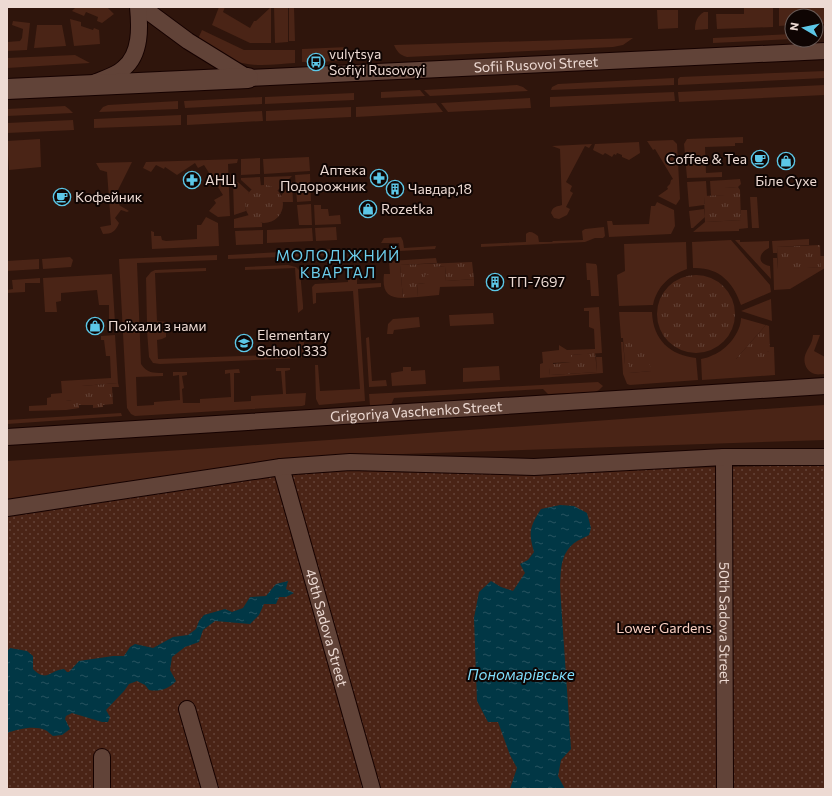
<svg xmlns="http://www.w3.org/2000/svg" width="832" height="796" viewBox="0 0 832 796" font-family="Commissioner,sans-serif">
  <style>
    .grass { fill: #4a2416 }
    .park { fill: url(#park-tufts) }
    .garden { fill: url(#garden-dots) }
    .water { fill: url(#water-ripples) }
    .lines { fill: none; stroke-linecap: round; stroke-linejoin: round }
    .minor-casing { stroke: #160200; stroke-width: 18 }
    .tertiary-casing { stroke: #160200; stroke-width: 22 }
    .minor { stroke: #614338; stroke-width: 16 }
    .tertiary { stroke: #614338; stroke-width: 20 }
    .labels { text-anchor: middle; stroke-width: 4; stroke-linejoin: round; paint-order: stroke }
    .poi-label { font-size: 14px; fill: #eddad3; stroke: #0f0503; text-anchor: start }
    .street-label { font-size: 14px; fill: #eddad3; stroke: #0f0503 }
    .park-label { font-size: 14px; fill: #f9d0c2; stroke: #0f0503 }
    .neighbourhood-label { font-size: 15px; letter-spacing: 1px; fill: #6ccdeb; stroke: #0f0503 }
    .water-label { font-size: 15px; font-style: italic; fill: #7eddfb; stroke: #0f0503 }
  </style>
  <defs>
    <pattern id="park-tufts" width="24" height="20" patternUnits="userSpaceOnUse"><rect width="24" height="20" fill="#4a2416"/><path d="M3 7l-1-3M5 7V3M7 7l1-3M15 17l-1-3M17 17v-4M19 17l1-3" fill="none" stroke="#644337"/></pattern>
    <pattern id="garden-dots" width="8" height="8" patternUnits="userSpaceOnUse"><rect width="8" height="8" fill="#4a2416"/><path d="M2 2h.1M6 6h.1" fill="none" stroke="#644337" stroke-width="1.8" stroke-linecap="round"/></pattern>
    <pattern id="water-ripples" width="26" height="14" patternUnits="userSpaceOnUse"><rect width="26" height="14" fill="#013745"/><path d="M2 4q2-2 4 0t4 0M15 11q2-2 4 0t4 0" fill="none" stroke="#26535f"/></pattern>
  </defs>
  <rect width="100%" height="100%" fill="#2f150c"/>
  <path class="grass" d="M76,7H107L114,14L102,23L97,21L98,17L86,12L84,16L72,11Z
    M219,7H225L223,12L250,28L254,21H256L271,7V43H250L212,25Z
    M274,7H288V42L275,43Z
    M289,7H294L295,41H289Z
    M744,7H773V27L717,29L716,14H744Z
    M779,7H825V24H816V16H792V25L779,26Z
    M657,10H678V28L658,29Z
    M704,12H708V29L695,30C695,22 697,16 704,12Z
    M70,19L81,22V26L93,30L94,28L99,30L100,44L74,46Z
    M13,21L30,23L27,50L7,51V42L20,41L22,38L23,29L12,25Z
    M37,25H62L66,46L34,48Z
    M202,30L244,50H295V63C278,64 259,67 242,63C226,60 211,50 197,41Z
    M792,34V39L713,43V38Z
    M633,38L623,45L613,47L407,57C400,55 397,52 394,45Z
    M348,47V61L302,62V49Z
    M75,55L90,63L7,68V58Z
    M825,71V78L678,85V79L680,77Z
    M674,78V85L551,90L552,87L558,84Z
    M517,85L523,87L528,91L430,96L424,90Z
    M825,85V95L679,102L678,92Z
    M420,90L425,96L381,98V92Z
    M674,92L675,101L550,107V97Z
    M354,93V100L265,104V97Z
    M262,97V104L185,108L184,101Z
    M530,98L531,108L448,112L441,103Z
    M178,101V109L99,112L103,107L108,105Z
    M436,103L443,112L356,117V107Z
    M65,106L69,109L73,113L7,116V109Z
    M351,107V117L266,121V111Z
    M262,111L263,121L187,125V115Z
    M181,115V125L94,128V119Z
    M73,120L74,130L7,133V123Z
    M743,137V143H735V146L705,147L706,173L722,172V177L687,178L684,144L687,139Z
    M40,139L41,167L9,170L7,141Z
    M673,140L677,144L680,199L676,205L658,196L668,189L667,187L670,184L671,180L673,179L655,149L653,150L647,141Z
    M639,142L640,153L629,160L622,157V155L617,153L616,155L614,154L612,157L605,153L603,155L593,150L595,144Z
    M592,144L589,148L585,146L566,182L572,186L570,191L573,193L566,207L570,209L567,215L559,219L554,218L551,213C553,206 556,207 562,205L560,149L552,146Z
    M309,157L310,171L264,174L263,159Z
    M260,158V174L241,175V159Z
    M238,159L237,163L228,164L230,216L218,217L209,211L216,203L214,200L223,195L204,165L198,168L195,163L177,175L165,167L164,169L156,165L151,172L143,168L146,162Z
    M132,162L114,198L121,201L119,205L129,211L127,212L121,210L115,218L119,223C116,231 112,234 103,234L100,227L111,225L107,172L100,170L96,163Z
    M310,174L311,201L297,202L295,175Z
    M292,176L277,191L270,186H264V177Z
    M260,177L261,186L252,190L241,180V178Z
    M740,179L741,184L738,187L725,188V195L711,196L710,181Z
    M292,181L293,202H282L281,196Z
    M706,181L707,196H704V205L689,207L687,182Z
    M233,182H238L249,192L245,205L246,211L234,215Z
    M750,197H757L759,228H752Z
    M657,202L674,210L675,226L671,234L609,237L607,221H612L613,225L649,224L651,206H655Z
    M311,204L312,225H299L297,205Z
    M314,205H321V209H328L329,216L340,215L341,224L315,225Z
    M704,209L705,217L693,228H691L689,211Z
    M741,210H747L748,228L739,229V231L693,232L705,222L741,220Z
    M249,215L262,223V227L234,228V219Z
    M206,217L218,223L219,246L152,249L151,231L154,232V236H161L162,240L166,241L197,239V225H201Z
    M336,227L337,240L316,241L315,228Z
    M604,227L605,236L603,238H595L585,242L481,247V244L526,242V234C530,230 534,233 538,236L539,242H552L553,241L583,240L582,231L585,229Z
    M312,228L313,241L267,243V230Z
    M263,230V244L236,245L235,231Z
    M401,237L403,241L404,248L436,246L435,249L400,251L399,243H381L384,238Z
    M809,239V245L777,247V253H773L772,241Z
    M731,240L770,285L771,292L741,305C733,282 719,267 693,268L692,242Z
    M735,240H740V242L769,241V248C758,253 757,264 770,266L771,279Z
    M686,242L687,269C670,275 657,286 653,305L619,306L617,275L625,271L624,244Z
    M337,249V252L334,255L228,259V255Z
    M217,255V260L137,263L141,364C147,373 153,373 163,373V376L136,377L137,406L154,405V402L180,400L179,375L173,376V372H187V375L182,376L184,388L182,389L183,403H200V399L231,397L230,373L225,374V370L239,369L240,373H234V402L251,401V396L283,394L281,371H276V368H290V370L285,371L286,394L306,393L305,405L302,406L135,416L131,414L127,408L119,259Z
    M820,256H824L825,268L790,289L774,290L773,258H777L778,269L821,267Z
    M70,257L73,260L71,267L43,269L42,259Z
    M436,258L437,263L400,265L403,298C387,298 382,291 384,274H390L389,261Z
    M39,259V269L7,271V261Z
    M586,263L596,264L597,266L599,296H591L590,280H587Z
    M288,265L296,267L300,271L303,305V309L298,313L295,268L245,270V267Z
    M445,266L446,281L474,279V286L440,287L439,295L418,297L417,284L425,283V275L434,267Z
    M206,268V271L155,273L157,321L167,322V323L147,324L146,278L151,272L155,270Z
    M112,274L115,323L109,324V305H99L97,290L61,293V301L56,302L57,312H45L43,278Z
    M357,276V284L381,283V287L358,289L365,401L319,405L316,399L315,365H318L320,391L360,389L353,291L316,293V303L313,304L312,287L315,284L348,282V277Z
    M40,278V283H25V292L7,293V290L13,289L12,280Z
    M771,299L772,321L741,311Z
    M599,307L602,353L571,355V362L553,363V368H549L550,375L597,372L596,357H602L603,373L540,378V364L543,363L542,352L559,350V345L567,350L595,349L594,329L589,327V311H584V308Z
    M619,312H652C653,340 670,355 696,358L698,380L630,385L627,384L623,374L621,342H623L625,364H629V373L651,371L632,352V338H621Z
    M493,313L494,324L450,326L449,315Z
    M419,317L420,327L394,330L393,334H387L388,324L393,319Z
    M741,318L766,325L736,359L756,357L769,351V347H774L775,375L702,380L701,359C705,358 710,357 713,355C727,350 741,332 741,318Z
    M166,330V337L162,339L157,340L158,359L299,354V336L304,340V355L301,358L160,364L153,363L149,357L147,331Z
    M115,335L118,383L82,386V393L72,400L66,401V410L29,411V406L47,405V398L51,397V394L62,393L61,381L111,378L110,356H106L104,340H101V336Z
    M813,335H820L814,351L825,357V374C822,374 818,375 815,374C806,372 802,361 806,353C809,346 812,344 813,335Z
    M369,337L372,381L386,380L387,386L369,387L366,338Z
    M499,366L500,380L463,382V368Z
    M403,367H411V371L425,370L426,384L392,386L391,373L403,371Z
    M598,382L603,386L599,390L595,392L548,394L543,389L394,398L391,405L370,406L369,394Z
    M825,405V440L282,458L7,502V461C280,445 552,423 825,405Z
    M121,413L122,416L7,424V420Z"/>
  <path class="park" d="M245 204a19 19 0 1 1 38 0a19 19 0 1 1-38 0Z
    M738,187L740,190L741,220L705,222L704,196L725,195L724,188Z
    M820,245L821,267L778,270L777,247Z
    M472,262L474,279L446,281L445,266L434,267V274L425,275V283L417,284L418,297L403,298L400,265Z
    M657 314a39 39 0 1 1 78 0a39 39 0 1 1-78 0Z
    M766,325L769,326L770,351L767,352V357H757L756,360L738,361L736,359Z
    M623,338H632V352L642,351L649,360L651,371L629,373V364H625Z
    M595,353L597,372L550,375L549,368H553V364L571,362V355Z
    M118,383L119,387H112L113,404L103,405V407L93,408V405H79V408L66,410V401L72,400V394L82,393V386Z"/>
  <path class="garden" d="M825,465V789H7V514L286,471L349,468L534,471Z"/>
  <path class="water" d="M560,505L574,506L587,513L591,528L589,535C583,538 576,541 572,545C560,556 561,572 560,587L571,749L561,760L558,776L565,789H510L517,768L510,755L498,722H488L477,701L474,618L479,592L491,581L501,587L513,591L525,573L520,564L528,560L534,552C528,531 530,527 541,509Z
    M288,581L286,589L294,593L286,597H279L276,604H264L259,615L250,624L215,621L203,630L199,642L185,647L172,657L170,670L176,681C169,689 159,692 149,690L145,685L137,681L129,684L124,691L106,710L110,717L108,722H102L72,713L66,716L65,719L70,729L62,735L53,736C50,734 48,731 45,730C35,725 17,729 7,733V651L10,648L27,651L33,656V669C47,683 50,670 64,669L67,672H69L79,661L113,656H124L130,647L135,644L153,648L173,637L188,635L196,629L199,621L204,615L225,609L232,612L243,608L250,597L266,596L276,584Z"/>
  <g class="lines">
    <defs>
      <g id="minor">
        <path id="s1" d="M142,7L188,41L248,78L825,51"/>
        <path d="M96,82C106,78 117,75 124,68C141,54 140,27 138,7"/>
        <path id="s2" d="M7,437L825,386"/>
        <path id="s3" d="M724,457L725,789"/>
        <path id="s4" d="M281,467L372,789"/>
        <path d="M7,508L281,467L350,462L534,467L724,457H825"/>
        <path d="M187,709L210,789"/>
        <path d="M102,757V789"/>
      </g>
      <path id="tertiary" d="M7,89L248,78"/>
    </defs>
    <use href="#minor" class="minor-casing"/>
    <use href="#tertiary" class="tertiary-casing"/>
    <use href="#minor" class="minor"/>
    <use href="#tertiary" class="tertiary"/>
  </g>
  <defs>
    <symbol id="bus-ring" viewBox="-11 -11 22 22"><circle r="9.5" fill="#0f0503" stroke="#5cc7e7" stroke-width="1.5"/><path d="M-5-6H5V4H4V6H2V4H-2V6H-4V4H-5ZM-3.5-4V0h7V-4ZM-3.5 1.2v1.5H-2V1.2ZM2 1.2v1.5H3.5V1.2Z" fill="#5cc7e7"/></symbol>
    <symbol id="cafe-ring" viewBox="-11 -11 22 22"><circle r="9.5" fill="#0f0503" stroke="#5cc7e7" stroke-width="1.5"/><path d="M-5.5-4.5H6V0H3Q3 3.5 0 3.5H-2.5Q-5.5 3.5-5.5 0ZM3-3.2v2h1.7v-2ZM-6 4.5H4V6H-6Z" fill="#5cc7e7"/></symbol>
    <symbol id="shop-ring" viewBox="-11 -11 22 22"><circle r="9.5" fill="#0f0503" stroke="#5cc7e7" stroke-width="1.5"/><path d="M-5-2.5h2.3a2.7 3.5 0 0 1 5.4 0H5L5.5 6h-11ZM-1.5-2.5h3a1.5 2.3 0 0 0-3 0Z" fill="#5cc7e7"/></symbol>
    <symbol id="pharmacy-ring" viewBox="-11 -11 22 22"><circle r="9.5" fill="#0f0503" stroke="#5cc7e7" stroke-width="1.5"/><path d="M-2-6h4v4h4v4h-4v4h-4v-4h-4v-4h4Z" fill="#5cc7e7"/></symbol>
    <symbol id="building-ring" viewBox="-11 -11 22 22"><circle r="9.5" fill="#0f0503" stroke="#5cc7e7" stroke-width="1.5"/><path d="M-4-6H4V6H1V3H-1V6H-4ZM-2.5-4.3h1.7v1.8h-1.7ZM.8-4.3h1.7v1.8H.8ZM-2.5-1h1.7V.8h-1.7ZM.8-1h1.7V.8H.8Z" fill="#5cc7e7"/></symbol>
    <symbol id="school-ring" viewBox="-11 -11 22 22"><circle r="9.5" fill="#0f0503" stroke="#5cc7e7" stroke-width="1.5"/><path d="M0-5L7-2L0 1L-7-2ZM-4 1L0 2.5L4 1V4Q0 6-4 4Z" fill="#5cc7e7"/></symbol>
  </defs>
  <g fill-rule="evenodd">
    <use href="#bus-ring" x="306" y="52" width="20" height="20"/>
    <use href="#cafe-ring" x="750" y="149" width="20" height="20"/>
    <use href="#shop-ring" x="776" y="151" width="20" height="20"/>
    <use href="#pharmacy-ring" x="369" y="168" width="20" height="20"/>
    <use href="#pharmacy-ring" x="182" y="170" width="20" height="20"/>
    <use href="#building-ring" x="385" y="179" width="20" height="20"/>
    <use href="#cafe-ring" x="52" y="187" width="20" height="20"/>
    <use href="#shop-ring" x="358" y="199" width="20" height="20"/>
    <use href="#building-ring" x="485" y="272" width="20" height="20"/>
    <use href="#shop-ring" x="85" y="316" width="20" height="20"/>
    <use href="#school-ring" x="234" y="333" width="20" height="20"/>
  </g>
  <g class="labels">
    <g class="poi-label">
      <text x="329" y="59">vulytsya<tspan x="329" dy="16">Sofiyi Rusovoyi</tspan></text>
      <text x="747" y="164" text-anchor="end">Coffee &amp; Tea</text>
      <text x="366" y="175" text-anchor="end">Аптека<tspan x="366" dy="16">Подорожник</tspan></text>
      <text x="205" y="185">АНЦ</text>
      <text x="786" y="186" text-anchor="middle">Біле Сухе</text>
      <text x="408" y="194">Чавдар,18</text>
      <text x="75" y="202">Кофейник</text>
      <text x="381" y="214">Rozetka</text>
      <text x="508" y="287">ТП-7697</text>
      <text x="108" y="331">Поїхали з нами</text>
      <text x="257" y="340">Elementary<tspan x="257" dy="16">School 333</tspan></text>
    </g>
    <g class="street-label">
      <text dy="5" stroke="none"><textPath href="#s1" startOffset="416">Sofii Rusovoi Street</textPath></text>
      <text dy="5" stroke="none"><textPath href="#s2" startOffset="410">Grigoriya Vaschenko Street</textPath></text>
      <text dy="5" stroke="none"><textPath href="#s3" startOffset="166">50th Sadova Street</textPath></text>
      <text dy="5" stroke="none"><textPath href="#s4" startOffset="167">49th Sadova Street</textPath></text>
    </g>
    <g class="park-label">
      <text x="664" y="633">Lower Gardens</text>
    </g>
    <g class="neighbourhood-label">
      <text x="338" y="261">МОЛОДІЖНИЙ<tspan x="338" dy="17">КВАРТАЛ</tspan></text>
    </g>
    <g class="water-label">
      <text x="521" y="680">Пономарівське</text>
    </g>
  </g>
  <rect width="832" height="796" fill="none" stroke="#eddad3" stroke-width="16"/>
  <g transform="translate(804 28) rotate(279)"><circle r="19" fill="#0f0503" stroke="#685a56"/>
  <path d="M0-3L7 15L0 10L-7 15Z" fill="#5cc7e7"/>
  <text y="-6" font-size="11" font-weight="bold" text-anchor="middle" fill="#eddad3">N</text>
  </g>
</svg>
